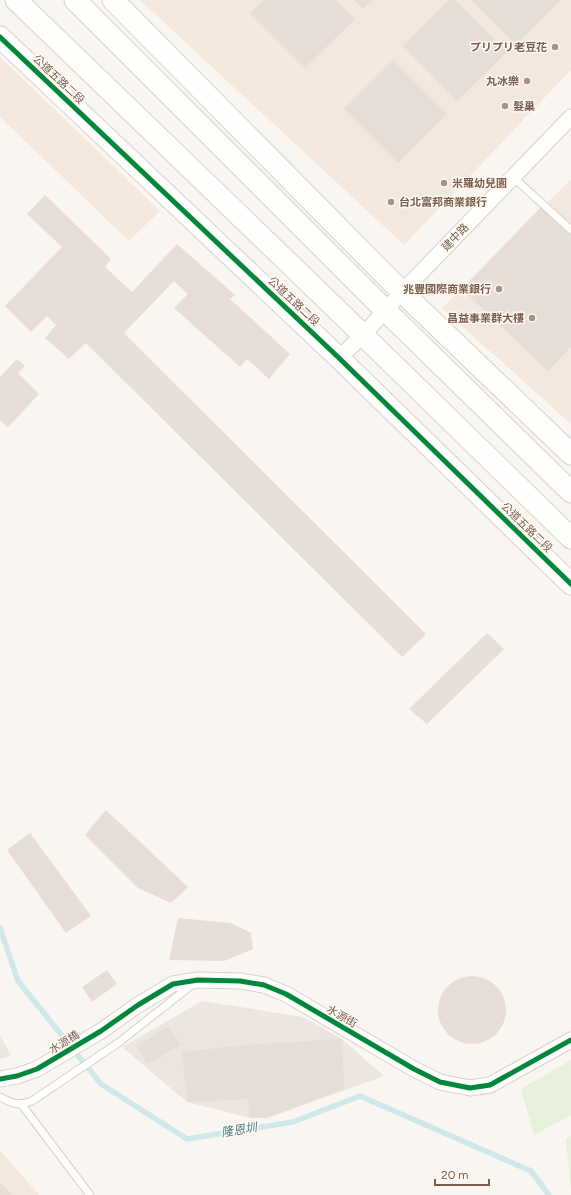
<svg xmlns="http://www.w3.org/2000/svg" width="571" height="1195" viewBox="0 0 571 1195" font-family="Figtree,'Noto Sans TC','Noto Sans JP',sans-serif">
  <style>
    .residential { fill: #f2e8de }
    .industrial { fill: #ede5e0 }
    .green { fill: #e7f0db }
    .lines { fill: none; stroke-linecap: round; stroke-linejoin: round }
    .stream { stroke: #d0e8ea; stroke-width: 5.5 }
    .building { fill: #e6ded7 }
    .lane-casing { stroke: #d7d1cb; stroke-width: 9 }
    .street-casing { stroke: #d7d1cb; stroke-width: 17 }
    .secondary-casing { stroke: #d9d2cb; stroke-width: 23 }
    .lane { stroke: #fefefd; stroke-width: 7 }
    .street { stroke: #fefefd; stroke-width: 15 }
    .secondary { stroke: #fefefd; stroke-width: 21 }
    .cycleway-casing { stroke: #fffaf3; stroke-width: 8 }
    .cycleway { stroke: #00873e; stroke-width: 5 }
    .poi-dot { fill: #a69286; stroke: #fffaf3; stroke-width: 1.5 }
    .labels { text-anchor: middle; stroke-width: 3; stroke-linejoin: round; paint-order: stroke }
    .poi-label { font-size: 11px; font-weight: bold; fill: #7a5c4d; stroke: #fffaf3; text-anchor: end }
    .street-label { font-size: 11px; fill: #7a5c4d; stroke: #fffaf3 }
    .water-label { font-size: 12px; font-style: italic; fill: #437c86; stroke: #fffaf3 }
  </style>
  <rect width="100%" height="100%" fill="#f9f5f0"/>
  <path class="residential" d="M140,0H571V70L404,245Z
    M0,57L160,211L129,241L0,117Z
    M571,179V424L442,308Z
    M0,1150L39,1195H0Z"/>
  <path class="industrial" d="M202,1001L303,1017L342,1039L384,1076L267,1118H250L187,1102L122,1047Z
    M0,1035L11,1056L0,1059Z"/>
  <path class="green" d="M571,1060V1115L534,1135L521,1089Z
    M571,1136V1191L566,1139Z"/>
  <g class="lines">
    <path class="stream" d="M0,928L18,981L101,1084L187,1139L293,1122L360,1096L531,1171L549,1195"/>
  </g>
  <path class="building" d="M264,0H336L355,19L305,68L250,13Z
    M354,0H373L363,9Z
    M449,0H455L507,52L457,101L403,46Z
    M471,0H561L516,45Z
    M393,60L447,114L398,163L344,109Z
    M45,195L111,259L105,267L132,292L177,244L235,295L230,299L290,354L269,379L247,359L240,367L174,308L188,294L174,281L124,333L426,634L402,657L86,343L69,359L45,338L56,325L47,316L31,332L5,306L62,247L27,214Z
    M541,207L571,235V347L548,371L462,289Z
    M17,359L25,366L18,373L39,394L8,427L0,420V377Z
    M487,633L504,649L427,724L409,709Z
    M106,810L188,887L171,903L138,888L85,835Z
    M30,833L91,916L66,933L7,850Z
    M178,918L231,923L251,933L253,949L224,961L169,960Z
    M107,970L117,984L92,1002L82,987Z
    M438 1010a34 34 0 1 1 68 0a34 34 0 1 1-68 0Z
    M168,1027L181,1045L147,1064L137,1046Z
    M342,1039L344,1089L267,1118H250L248,1099L187,1102L182,1052L245,1045Z
    M0,1182L12,1195H0Z"/>
  <g class="lines">
    <defs>
      <path id="lane" d="M513,177L571,230
        M0,1097C13,1104 18,1106 32,1101L118,1043L193,984
        M22,1105L90,1195"/>
      <path id="street" d="M339,358L363,335L402,292L571,117
        M0,1079L17,1076L37,1069L101,1031L138,1005L173,984L198,980L240,981L264,985L286,994L414,1069L440,1082L470,1088L490,1085L571,1040"/>
      <path id="secondary" d="M16,0L325,298L571,538
        M75,0L385,310L571,492
        M113,0L402,292L571,454
        M0,37L339,358L571,584"/>
    </defs>
    <use href="#lane" class="lane-casing"/>
    <use href="#street" class="street-casing"/>
    <use href="#secondary" class="secondary-casing"/>
    <use href="#lane" class="lane"/>
    <use href="#street" class="street"/>
    <use href="#secondary" class="secondary"/>
    <defs>
      <path id="cycleway" d="M0,37L339,358L571,584
        M0,1079L17,1076L37,1069L101,1031L138,1005L173,984L198,980L240,981L264,985L286,994L414,1069L440,1082L470,1088L490,1085L571,1040"/>
    </defs>
    <use href="#cycleway" class="cycleway-casing"/>
    <use href="#cycleway" class="cycleway"/>
  </g>
  <g class="poi-dot">
    <circle cx="555" cy="47" r="4"/>
    <circle cx="527" cy="81" r="4"/>
    <circle cx="505" cy="106" r="4"/>
    <circle cx="444" cy="183" r="4"/>
    <circle cx="391" cy="202" r="4"/>
    <circle cx="499" cy="289" r="4"/>
    <circle cx="532" cy="318" r="4"/>
  </g>
  <g class="labels">
    <g class="poi-label">
      <text x="547" y="51">プリプリ老豆花</text>
      <text x="519" y="85">丸冰樂</text>
      <text x="513" y="110" text-anchor="start">髮巢</text>
      <text x="452" y="187" text-anchor="start">米羅幼兒園</text>
      <text x="399" y="206" text-anchor="start">台北富邦商業銀行</text>
      <text x="491" y="293">兆豐國際商業銀行</text>
      <text x="524" y="322">昌益事業群大樓</text>
    </g>
    <g class="street-label">
      <text transform="translate(59 79) rotate(43)" y="4">公道五路二段</text>
      <text transform="translate(455 237) rotate(-46)" y="4">建中路</text>
      <text transform="translate(294 301) rotate(43)" y="4">公道五路二段</text>
      <text transform="translate(527 527) rotate(44)" y="4">公道五路二段</text>
      <text transform="translate(342 1016) rotate(30)" y="4">水源街</text>
      <text transform="translate(64 1042) rotate(-31)" y="4">水源橋</text>
    </g>
    <g class="water-label">
      <text transform="translate(239 1130) rotate(-9)" y="4">隆恩圳</text>
    </g>
  </g>
  <path d="M435 1179v6h54v-6" fill="none" stroke="#7a5c4d" stroke-width="2"/>
  <text x="441" y="1179" font-size="12" fill="#7a5c4d" stroke="#fffaf3" stroke-width="3" paint-order="stroke">20 m</text>
</svg>
